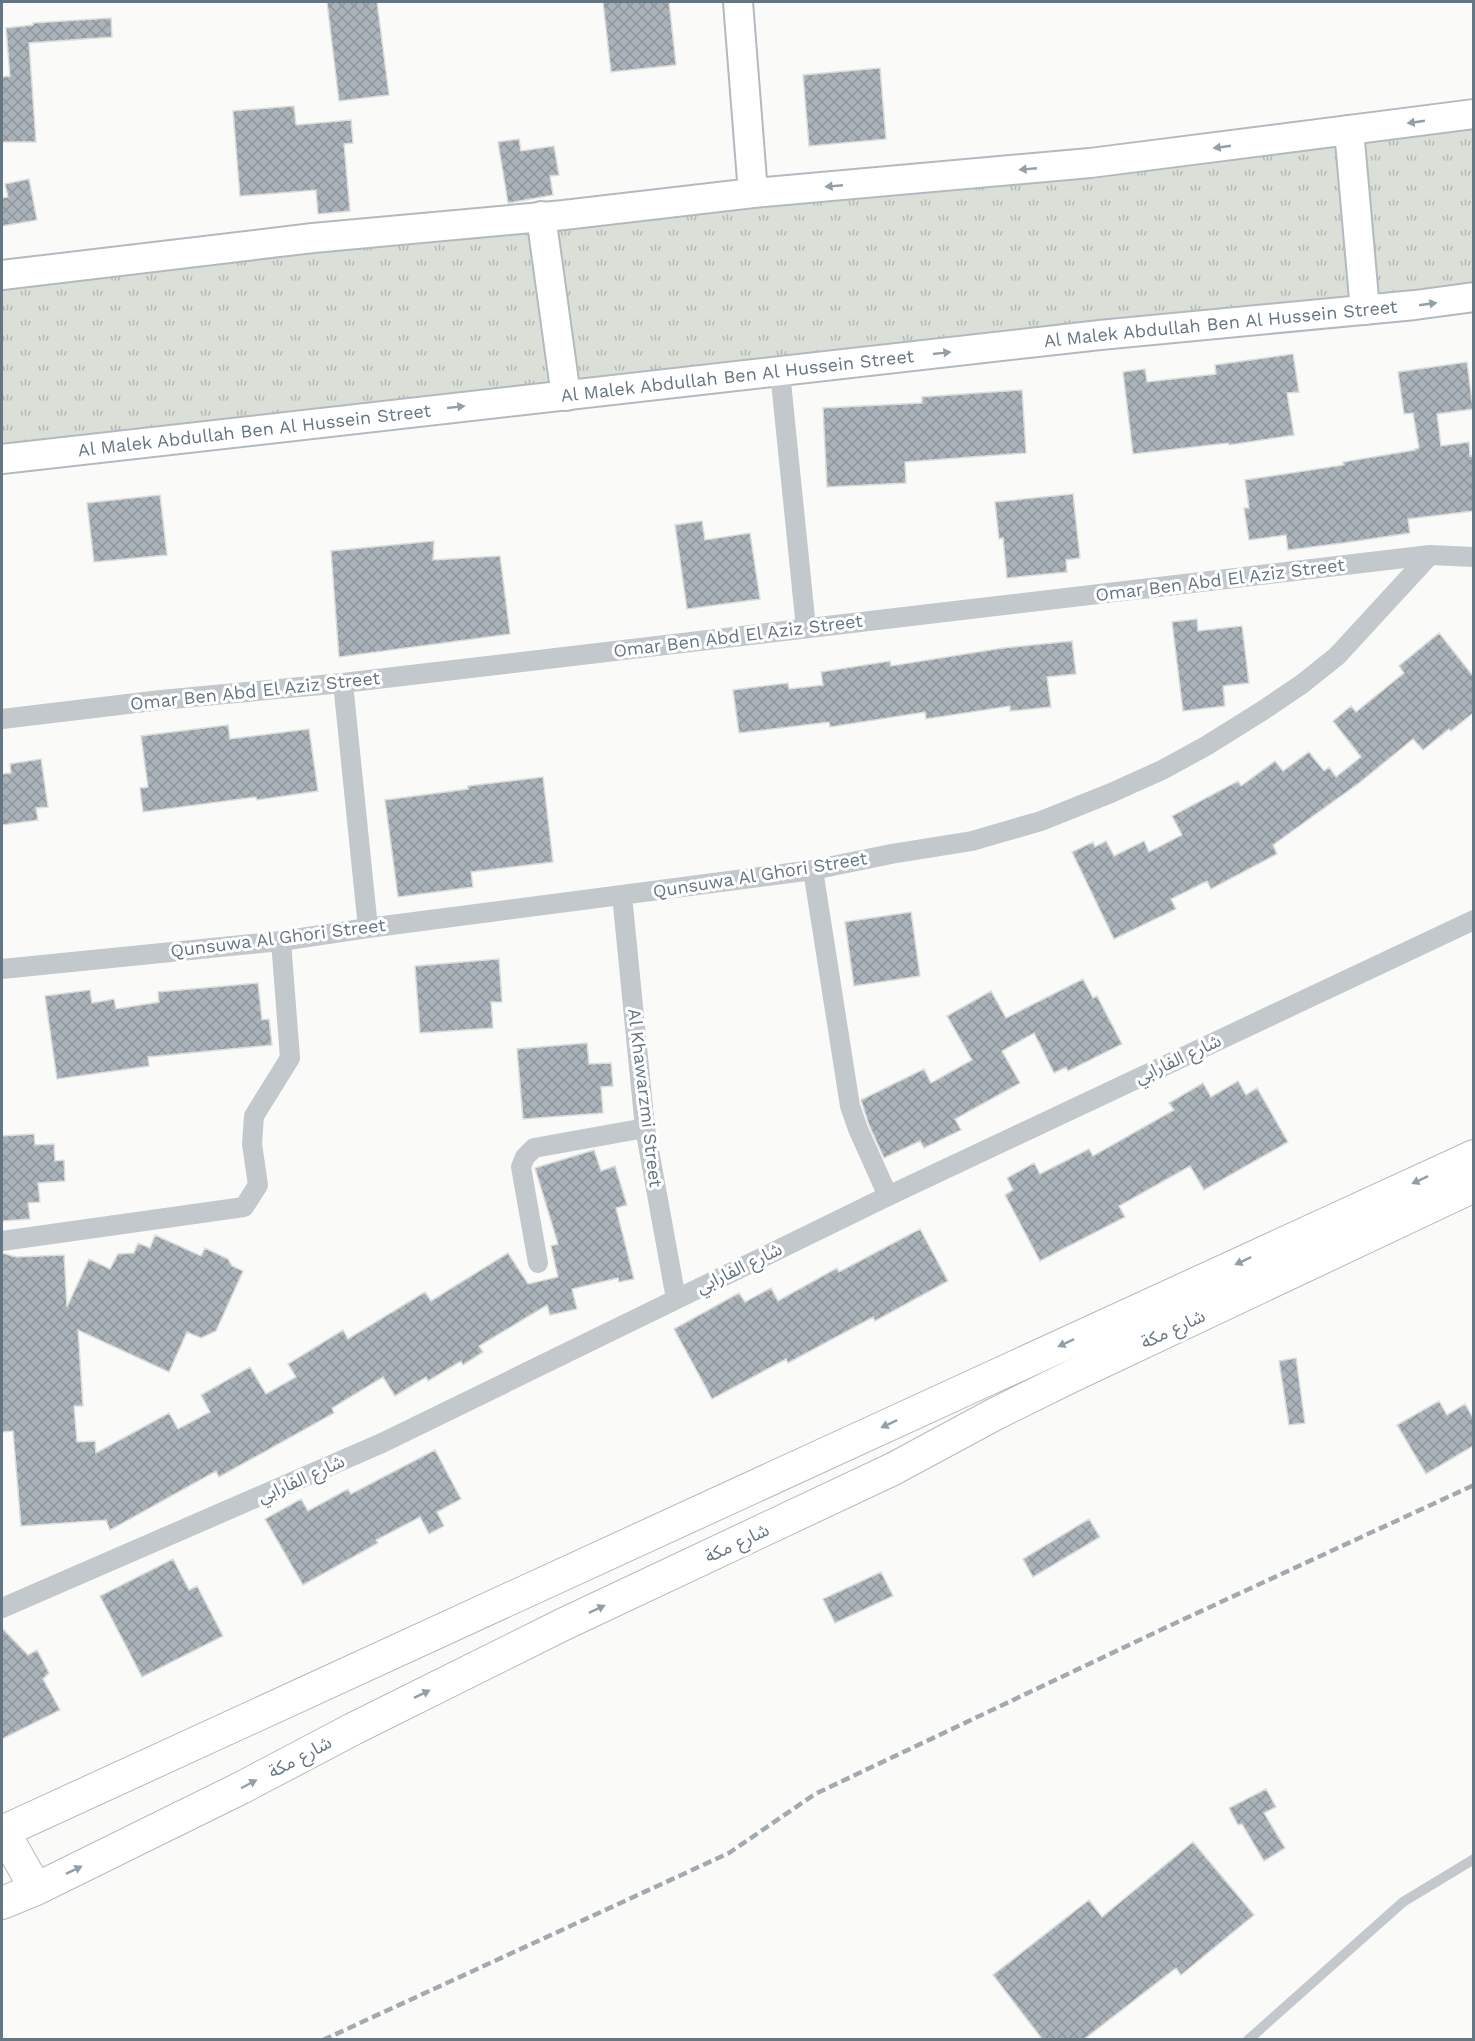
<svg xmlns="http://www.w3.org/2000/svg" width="1475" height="2041" viewBox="0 0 1475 2041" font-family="'Work Sans','Noto Sans Arabic',sans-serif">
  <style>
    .park { fill: url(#park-tufts) }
    .building { fill: url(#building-cross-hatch); stroke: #dcdcda; stroke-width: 1.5 }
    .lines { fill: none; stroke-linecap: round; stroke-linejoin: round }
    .secondary-casing { stroke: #b3babf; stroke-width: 32 }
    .primary-casing { stroke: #b5babe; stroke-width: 34 }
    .lane { stroke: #c3c8cc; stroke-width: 10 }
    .street { stroke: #c3c8cc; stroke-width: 20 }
    .secondary { stroke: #fff; stroke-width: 28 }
    .primary { stroke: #fff; stroke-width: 32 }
    .rail { stroke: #a2aab0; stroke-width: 4.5; stroke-dasharray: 9 4.5; stroke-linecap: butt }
    .oneway { fill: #939fa8 }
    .labels { text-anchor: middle; stroke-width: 6; stroke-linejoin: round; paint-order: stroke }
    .street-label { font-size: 18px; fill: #657683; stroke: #fff }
  </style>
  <defs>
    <pattern id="park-tufts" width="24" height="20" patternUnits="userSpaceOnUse" patternTransform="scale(1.5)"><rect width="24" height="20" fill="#dadfd7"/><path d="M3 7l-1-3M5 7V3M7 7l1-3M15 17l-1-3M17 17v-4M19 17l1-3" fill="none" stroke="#b4b9b4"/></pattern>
    <pattern id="building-cross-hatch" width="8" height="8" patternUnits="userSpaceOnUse" patternTransform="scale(1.5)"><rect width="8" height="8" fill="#aab3b9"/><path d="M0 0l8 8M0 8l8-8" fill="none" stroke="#8e969c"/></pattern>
  </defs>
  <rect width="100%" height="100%" fill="#fafaf8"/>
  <path class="park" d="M1473,106V287L2,453V281Z"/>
  <path class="building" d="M327,2H377L389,95L339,101Z
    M603,2H669L676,65L611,72Z
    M111,18L112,37L29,43L36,142H2V77L10,76L6,28L33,25V23Z
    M880,68L886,139L809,146L803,75Z
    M294,106L296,125L351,120L353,143L344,144L350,211L318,214L316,190L240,196L233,111Z
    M519,139L521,151L554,146L559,175L550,176L553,195L508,203L498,142Z
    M29,179L37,220L2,226V198L8,197L5,184Z
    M1293,354L1299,392L1287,393L1294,435L1229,445L1228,443L1133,454L1123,372L1145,369L1147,382L1216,374L1215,365Z
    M1467,362L1473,409L1437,414L1441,446L1469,442L1470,456L1473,455V511L1408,519L1410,533L1343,543L1288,550L1286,535L1249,540L1244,508H1249L1245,480L1344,465L1343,462L1415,450V449L1419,448L1413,413L1404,414L1398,372Z
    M1022,390L1026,453L905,462L906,483L827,487L823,408L922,403V397Z
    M1073,494L1080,558L1066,560L1067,572L1007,578L1003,538L999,539L995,502Z
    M160,495L167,555L94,562L87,503Z
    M702,521L705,540L750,533L760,599L687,609L675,525Z
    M434,541L433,560L500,556L510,634L339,657L331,551Z
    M1197,619L1198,631L1242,626L1249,683L1223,686L1225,706L1183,711L1172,622Z
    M1439,633L1473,676V713L1451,731L1449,729L1423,750L1413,739L1359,783L1273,845L1277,854L1211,889L1207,881L1171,899L1176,909L1114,939L1072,852L1093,842L1095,847L1106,841L1114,856L1144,841L1149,852L1182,835L1172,816L1238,781L1241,786L1275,761L1283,771L1309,752L1324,771L1329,767L1336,777L1361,757L1333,721L1351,706L1356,712L1404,673L1399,666Z
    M1072,641L1076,674L1047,677L1051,707L1010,711V706L926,719L925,712L830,727L829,722L739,733L733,690L788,683L789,689L823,685L821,672L890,661L891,666L1003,648Z
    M228,725L230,739L309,729L318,791L257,800L256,797L143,812L140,788L148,787L141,736Z
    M41,759L48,807L36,808L38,820L2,825V774L11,773L10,764Z
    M543,777L553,862L471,872L473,887L398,897L385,800L468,789V786Z
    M911,912L920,976L854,986L845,922Z
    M499,959L502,1002H491L493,1028L420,1033L415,966Z
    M1083,979L1093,998L1097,996L1122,1044L1068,1071L1066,1067L1054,1073L1034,1033L1002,1051L1020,1083L955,1119L961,1130L924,1148L920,1141L884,1158L869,1125L861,1100L924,1069L931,1083L972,1060L947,1016L991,991L1006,1018Z
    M258,983L262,1020L269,1019L272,1045L148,1057L149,1066L57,1079L45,996L90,990L92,1003L114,999L116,1009L159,1002L158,992Z
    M587,1043L589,1064L611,1063L613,1086L601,1087L603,1113L523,1119L517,1049Z
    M1238,1081L1246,1095L1257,1088L1288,1142L1204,1190L1190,1166L1119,1206L1125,1217L1040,1261L1005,1195L1013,1190L1007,1178L1034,1163L1040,1174L1089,1149L1093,1156L1174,1110L1169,1103L1203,1083L1211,1097Z
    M34,1134L35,1145L54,1144L55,1161L64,1160L65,1181L38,1183L40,1202L28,1203L30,1219L2,1221V1136Z
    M594,1150L601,1171L615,1166L627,1205L616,1208L634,1279L619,1282L618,1278L572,1289L577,1309L550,1315L547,1305L479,1346L483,1352L463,1365L461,1361L428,1381L426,1377L395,1396L383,1377L332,1408L334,1413L219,1477L216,1471L110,1530L106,1520L21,1526L13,1431L2,1432V1253L16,1257L64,1255L67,1307L89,1259L110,1269L118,1254L134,1253L138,1243L150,1248L155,1235L201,1256L205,1248L228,1259L232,1266L243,1271L216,1331L201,1338L187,1332L169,1372L78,1330L83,1406H74L77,1442L95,1441L96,1453L169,1413L178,1429L210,1412L201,1395L250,1367L266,1394L296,1377L288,1364L343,1330L348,1339L425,1292L431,1301L508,1253L528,1284L558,1277L551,1246L558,1244L535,1168Z
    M920,1229L948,1281L875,1321L873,1317L788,1363L786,1359L712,1399L674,1329L739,1293L745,1302L771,1288L778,1301L837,1268L839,1272Z
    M1296,1358L1305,1423L1289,1425L1279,1361Z
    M1439,1401L1447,1415L1465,1404L1473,1418V1446L1426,1474L1397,1425Z
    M435,1450L461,1499L437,1512L444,1526L429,1534L420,1517L376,1540L378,1543L303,1585L265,1519L301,1499L308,1511L348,1489L351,1494Z
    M1089,1519L1100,1537L1033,1577L1023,1559Z
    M173,1559L189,1590L197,1586L223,1636L142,1677L100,1596Z
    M881,1572L893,1596L835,1623L823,1599Z
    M2,1628L28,1655L37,1650L49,1673L43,1679L60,1710L2,1739Z
    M1266,1789L1276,1807L1264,1813L1285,1848L1264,1861L1242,1824L1238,1825L1229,1808Z
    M1193,1842L1254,1915L1181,1975L1176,1968L1083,2040H1043L993,1975L1089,1900L1102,1917Z"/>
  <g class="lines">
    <defs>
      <g id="secondary">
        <path d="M738,2L753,193"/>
        <path d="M1349,130L1365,310"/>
        <path d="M541,216L566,396"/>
        <path d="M2,275L313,238L564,215L753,193L1090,163L1474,114"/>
        <path id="s1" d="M2,459L1100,335L1415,305L1474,297"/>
      </g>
      <path id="primary" d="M3,1831L36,1889
        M2,1832L1474,1156
        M2,1903L36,1889L241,1788L353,1729L564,1624L893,1469L995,1414L1072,1376L1474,1186"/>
    </defs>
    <use href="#secondary" class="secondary-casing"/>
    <use href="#primary" class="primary-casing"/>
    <path class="lane" d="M1248,2040L1403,1902L1474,1859"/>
    <path class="street" d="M780,372L806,628
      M343,683L368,928
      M2,719L161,700L343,683L1430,555L1474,557
      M813,870L850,1106L858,1129L888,1196
      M622,895L645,1128L676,1299
      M2,969L281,941L368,928L813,870L891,854L972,841L1041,821L1111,793L1162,770L1206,746L1262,711L1302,684L1337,656L1430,555
      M2,1241L244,1207L258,1185L252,1144L254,1116L290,1058L281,941
      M538,1263L521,1167L525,1157L534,1148L645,1128
      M2,1608L382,1443L888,1196L1474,920"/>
    <use href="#secondary" class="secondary"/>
    <use href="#primary" class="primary"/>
    <path class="rail" d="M323,2040L729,1853L815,1794L1169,1626L1474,1485"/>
  </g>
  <defs><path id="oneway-solid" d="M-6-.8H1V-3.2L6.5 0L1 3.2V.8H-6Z" transform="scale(1.5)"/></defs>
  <g class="oneway">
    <use href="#oneway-solid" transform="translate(1416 122) rotate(172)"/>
    <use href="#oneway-solid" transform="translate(1222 147) rotate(172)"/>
    <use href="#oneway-solid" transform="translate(1028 169) rotate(175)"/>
    <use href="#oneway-solid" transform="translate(834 186) rotate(175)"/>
    <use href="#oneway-solid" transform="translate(1428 304) rotate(-8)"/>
    <use href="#oneway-solid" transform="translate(942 353) rotate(-6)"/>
    <use href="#oneway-solid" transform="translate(456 407) rotate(-6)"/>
    <use href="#oneway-solid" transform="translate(1420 1180) rotate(155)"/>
    <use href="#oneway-solid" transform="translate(1243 1261) rotate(155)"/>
    <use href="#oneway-solid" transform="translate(1066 1343) rotate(155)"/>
    <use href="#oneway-solid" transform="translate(889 1424) rotate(155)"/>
    <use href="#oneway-solid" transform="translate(597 1609) rotate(-25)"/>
    <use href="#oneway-solid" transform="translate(422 1694) rotate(-26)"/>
    <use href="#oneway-solid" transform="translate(249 1784) rotate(-28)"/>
    <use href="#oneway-solid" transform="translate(74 1870) rotate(-26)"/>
  </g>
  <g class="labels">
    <g class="street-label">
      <text dy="6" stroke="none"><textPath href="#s1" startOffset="1226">Al Malek Abdullah Ben Al Hussein Street</textPath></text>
      <text dy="6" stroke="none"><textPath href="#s1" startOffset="740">Al Malek Abdullah Ben Al Hussein Street</textPath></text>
      <text dy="6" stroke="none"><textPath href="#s1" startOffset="254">Al Malek Abdullah Ben Al Hussein Street</textPath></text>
      <text transform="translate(1220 580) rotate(-7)" y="6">Omar Ben Abd El Aziz Street</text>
      <text transform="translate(738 636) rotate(-7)" y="6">Omar Ben Abd El Aziz Street</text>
      <text transform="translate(255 691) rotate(-6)" y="6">Omar Ben Abd El Aziz Street</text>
      <text transform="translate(760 875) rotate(-9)" y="6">Qunsuwa Al Ghori Street</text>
      <text transform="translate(278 938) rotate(-7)" y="6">Qunsuwa Al Ghori Street</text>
      <text transform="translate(1178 1059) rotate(-25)" y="6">شارع الفارابي</text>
      <text transform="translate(645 1098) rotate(83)" y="6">Al Khawarzmi Street</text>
      <text transform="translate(739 1268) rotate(-26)" y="6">شارع الفارابي</text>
      <text transform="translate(1173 1329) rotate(-25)" y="6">شارع مكة</text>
      <text transform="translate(301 1479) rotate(-24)" y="6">شارع الفارابي</text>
      <text transform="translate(737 1543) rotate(-25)" y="6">شارع مكة</text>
      <text transform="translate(300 1757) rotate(-28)" y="6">شارع مكة</text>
    </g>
  </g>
  <rect width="1475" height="2041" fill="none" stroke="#657683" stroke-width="6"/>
</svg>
